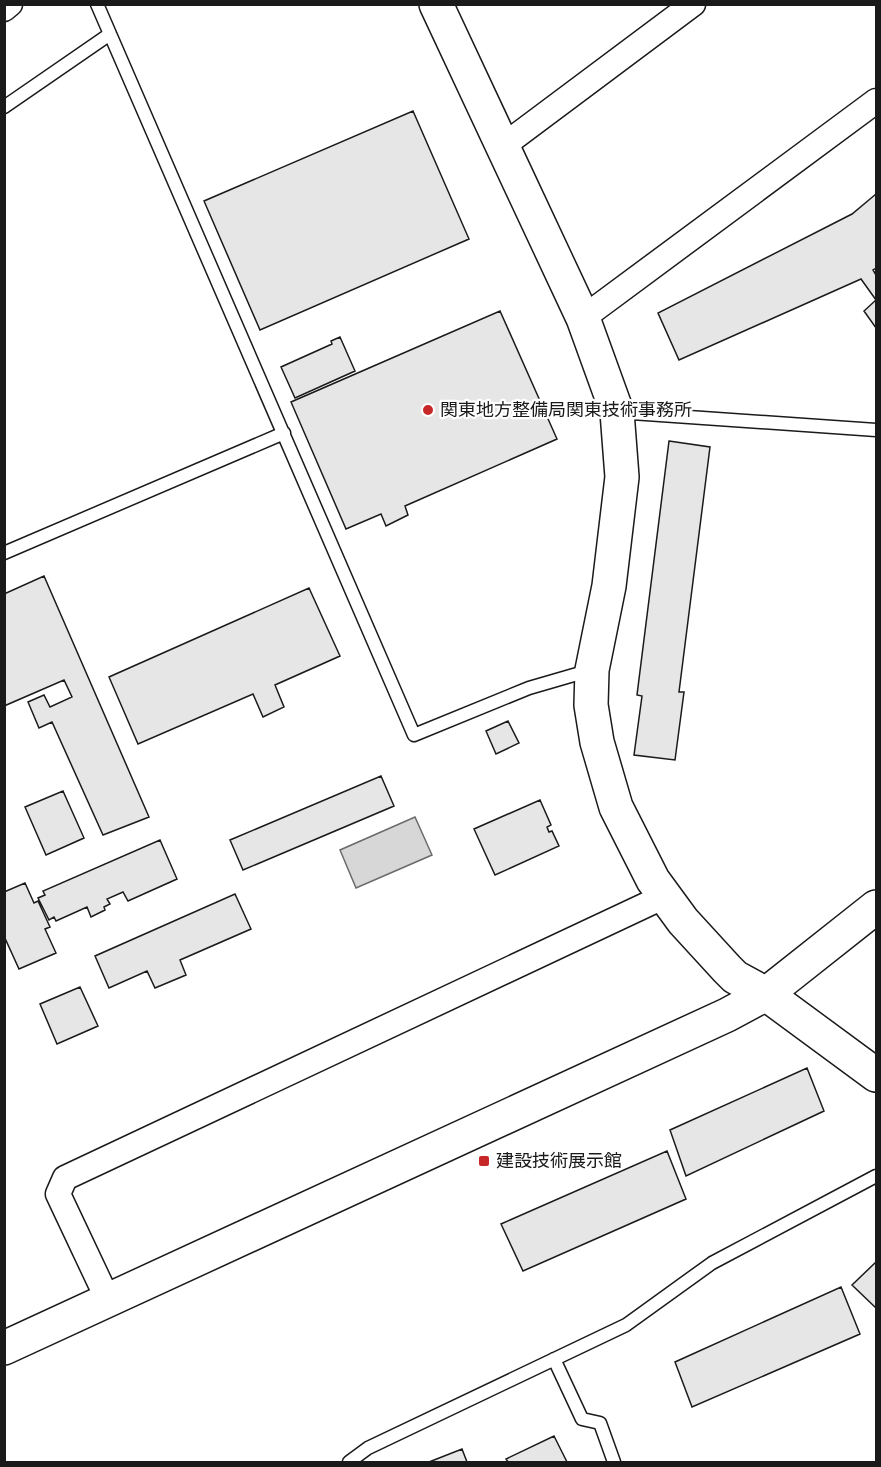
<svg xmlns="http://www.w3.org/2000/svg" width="881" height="1467" viewBox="0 0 881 1467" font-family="Figtree,'Noto Sans JP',sans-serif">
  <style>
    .water { fill: #d7d7d7; stroke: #6a6a6a; stroke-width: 1.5 }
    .building { fill: #e6e6e6; stroke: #1a1a1a; stroke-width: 1.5 }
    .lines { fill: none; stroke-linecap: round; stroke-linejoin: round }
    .lane-casing { stroke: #1a1a1a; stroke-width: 15 }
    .street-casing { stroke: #1a1a1a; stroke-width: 27 }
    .secondary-casing { stroke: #1a1a1a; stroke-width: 36 }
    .lane { stroke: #fff; stroke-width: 12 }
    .street { stroke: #fff; stroke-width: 24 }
    .secondary { stroke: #fff; stroke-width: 33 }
    .poi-dot { fill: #c62828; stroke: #fff; stroke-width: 2 }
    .labels { text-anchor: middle; stroke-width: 4.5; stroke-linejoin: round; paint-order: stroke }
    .poi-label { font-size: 18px; fill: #1a1a1a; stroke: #fff; text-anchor: start }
  </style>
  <rect width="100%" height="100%" fill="#fff"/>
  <path class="water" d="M415,817L432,855L356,888L340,850Z"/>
  <path class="building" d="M413,111L469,239L260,330L204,201Z
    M876,194V268L873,270L876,275V328L864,311L876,300L861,279L679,360L658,313L852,214Z
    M500,311L557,439L405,506L408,515L386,526L381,514L346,529L291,402Z
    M340,337L355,371L295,398L281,367L332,344L331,341Z
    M669,441L710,447L679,692H684L675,760L634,755L642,696L637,695Z
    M44,576L149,817L103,835L52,722L39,728L28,702L44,695L50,707L72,697L64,680L4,706V594Z
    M309,588L340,656L275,685L284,707L263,717L253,694L138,744L109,677Z
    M508,721L519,743L496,754L486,731Z
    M381,776L394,806L243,870L230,840Z
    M63,791L84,838L46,855L25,807Z
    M540,800L551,825L547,827L549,832L552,831L559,846L495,875L474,829Z
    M160,840L177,879L128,901L123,892L107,899L110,904L104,907L105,910L91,917L87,907L56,921L54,917L49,920L38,898L45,895L43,891Z
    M25,883L34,903L38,901L50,927L45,929L56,953L19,969L4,936V892Z
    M235,894L251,929L180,960L186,975L155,988L147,971L109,988L95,956Z
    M80,987L98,1026L57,1044L40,1004Z
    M807,1068L824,1111L686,1176L670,1130Z
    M667,1151L686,1199L523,1271L501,1224Z
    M876,1262V1308L852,1285Z
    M841,1287L860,1334L692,1407L675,1362Z
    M554,1436L567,1462H508L506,1459Z
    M462,1449L467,1462H429Z"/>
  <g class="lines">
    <defs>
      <path id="lane" d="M97,4L414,735L529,688L591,670
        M4,107L110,34
        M617,412L876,430
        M4,553L284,433
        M554,1359L582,1419L600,1423L614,1462
        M349,1462L368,1448L626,1325L712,1263L876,1176"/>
      <path id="street" d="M4,9L10,4
        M503,146L693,4
        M583,318L876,101
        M108,1300L58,1194L65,1178L665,896"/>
      <path id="secondary" d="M436,4L583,318L617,412L622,477L609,586L592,670L591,705L597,742L616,807L653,880L683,921L727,969L735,977L766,994L876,1075
        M4,1348L727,1015L766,994L876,907"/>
    </defs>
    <use href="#lane" class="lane-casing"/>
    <use href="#street" class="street-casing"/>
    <use href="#secondary" class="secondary-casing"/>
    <use href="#lane" class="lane"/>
    <use href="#street" class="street"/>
    <use href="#secondary" class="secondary"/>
  </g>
  <g class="poi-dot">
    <circle cx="428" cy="410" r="6"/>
    <rect x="478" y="1155" width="12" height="12" rx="3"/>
  </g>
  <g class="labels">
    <g class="poi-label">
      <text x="440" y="416">関東地方整備局関東技術事務所</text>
      <text x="496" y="1167">建設技術展示館</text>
    </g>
  </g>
  <rect width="881" height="1467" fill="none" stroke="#1a1a1a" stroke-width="12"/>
</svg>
